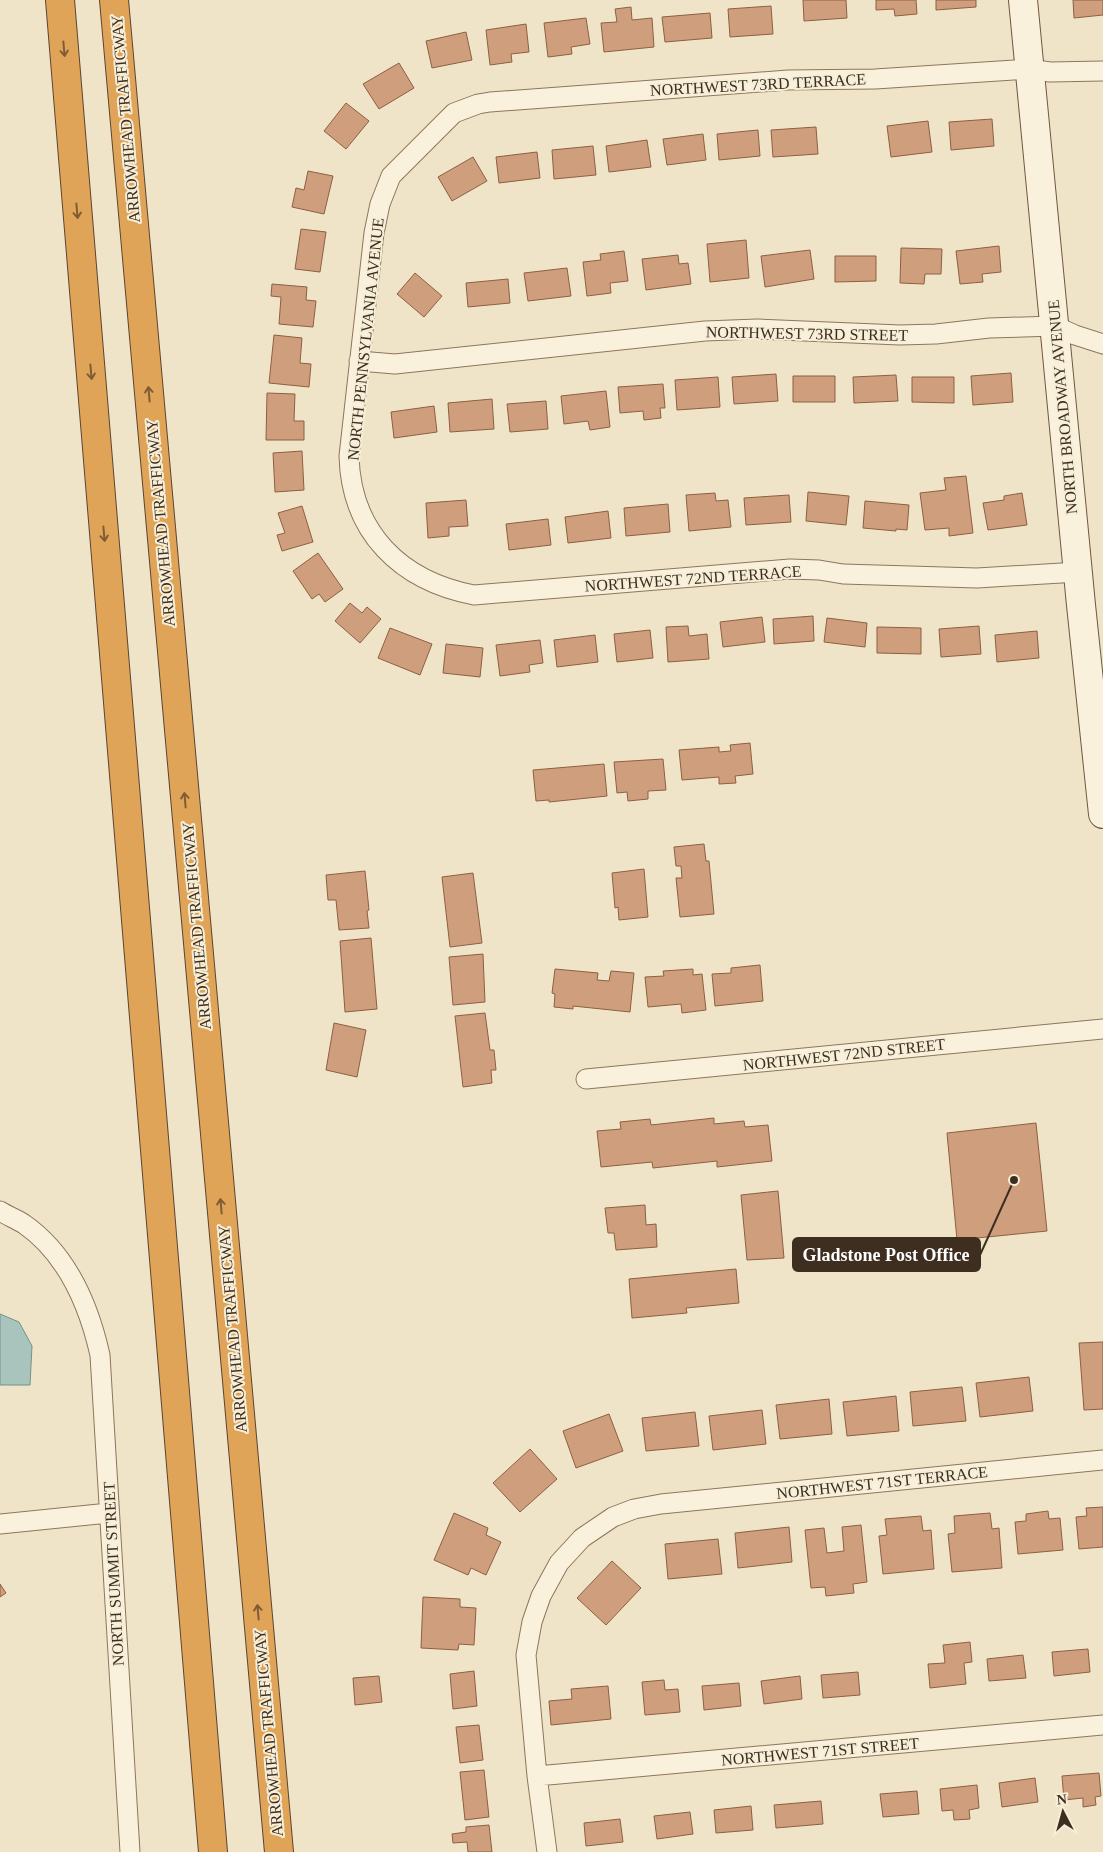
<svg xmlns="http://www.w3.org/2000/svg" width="1103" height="1852" viewBox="0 0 1103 1852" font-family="Georgia,serif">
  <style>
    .water { fill: #a9c4bc; stroke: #6f938a }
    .building { fill: #cf9f7d; stroke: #8d5f41 }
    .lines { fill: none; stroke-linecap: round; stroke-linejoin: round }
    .street-casing { stroke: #8d765c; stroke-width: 21 }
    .secondary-casing { stroke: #6f573f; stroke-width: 30 }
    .highway-casing { stroke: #5b4430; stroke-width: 30 }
    .street { stroke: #faf1dc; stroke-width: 19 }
    .secondary { stroke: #faf1dc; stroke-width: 28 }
    .highway { stroke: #e0a458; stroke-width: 28 }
    .oneway { stroke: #7e5d36 }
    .labels { text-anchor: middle; stroke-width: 4; stroke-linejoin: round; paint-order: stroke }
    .street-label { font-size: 16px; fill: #3d2e20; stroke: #f7eed8 }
    .leader { fill: none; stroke: #3d2e20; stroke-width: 2 }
    .callout-dot { fill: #3d2e20; stroke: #f7eed8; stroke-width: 2 }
    .callout { fill: #3d2e20; stroke: #3d2e20; stroke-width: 2 }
    .callout-label { font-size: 18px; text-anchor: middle; font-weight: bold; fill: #fff }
  </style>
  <rect width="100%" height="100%" fill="#f0e4c8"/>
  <path class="water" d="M0,1314L19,1322L32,1346L30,1385H0Z"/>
  <path class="building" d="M803,0H846L847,18L804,21Z
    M876,0H916L917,14L895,16L894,9L876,10Z
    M936,0H976V7L936,10Z
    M1073,0H1103V15L1074,18Z
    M771,6L773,34L730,37L728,9Z
    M631,7L632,20L652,18L654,47L604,52L601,23L617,22L615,9Z
    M710,13L712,38L665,42L662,17Z
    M586,18L590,44L571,47L572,54L548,57L544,23Z
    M526,24L529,52L511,54L512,62L490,65L486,30Z
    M466,32L472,60L432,68L426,41Z
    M399,63L414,88L379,109L363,84Z
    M346,103L369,121L346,149L324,131Z
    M992,119L994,146L951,150L949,122Z
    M928,121L932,152L891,157L887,126Z
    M816,127L818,154L773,157L771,130Z
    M758,130L760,156L719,160L717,134Z
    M703,134L706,160L667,165L663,139Z
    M647,140L651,167L609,172L606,146Z
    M593,146L596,175L554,179L552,150Z
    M537,152L540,178L499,183L496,157Z
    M473,157L487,181L452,201L438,177Z
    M308,171L333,176L324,214L292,207L296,188L304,190Z
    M301,229L326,232L320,272L295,269Z
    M746,240L749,278L710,282L707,244Z
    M999,246L1001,272L982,274L983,282L960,284L956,251Z
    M901,248L942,249L941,274H925L924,284L900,283Z
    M810,250L814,279L765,287L761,256Z
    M624,251L628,281L610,283L611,293L587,296L583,262L601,260L600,254Z
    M678,255L679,264L688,263L691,284L646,290L642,259Z
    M835,256H876V281L835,282Z
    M567,268L571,296L528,301L524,273Z
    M415,273L442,296L424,317L397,294Z
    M508,279L510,303L468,307L466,283Z
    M272,284L307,287L306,300L316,301L313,327L279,324L281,297L271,296Z
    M274,335L302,338L300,363L311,364L309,387L269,383Z
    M1011,373L1013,402L973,405L971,376Z
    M776,374L778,401L734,404L732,377Z
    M896,375L898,401L854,403L853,377Z
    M793,376H835V402H793Z
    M718,377L720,407L677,410L675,380Z
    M912,377H954V403L912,402Z
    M663,384L665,408H660L661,418L644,420L643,411L620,413L618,387Z
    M606,391L610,427L590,430L588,421L564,424L561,396Z
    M267,393L295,394L294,421H304V440H266Z
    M492,399L494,429L450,432L448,403Z
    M546,401L548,429L510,432L507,404Z
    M434,406L437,432L394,438L391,412Z
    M302,451L304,490L275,492L273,453Z
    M966,476L973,533L949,536V528L925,530L920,493L946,490L944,478Z
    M808,492L849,496L846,525L806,521Z
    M715,493L716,501L728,500L731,527L689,531L686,495Z
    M1022,493L1027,525L988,530L983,503L1004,500V496Z
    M789,495L791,522L746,525L744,498Z
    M466,500L468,526L449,527V536L428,538L426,503Z
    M865,501L909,505L907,530L896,529V531L863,528Z
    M668,504L670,532L626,536L624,508Z
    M302,506L313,542L282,551L277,535L285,533L278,513Z
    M608,511L611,538L568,543L565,517Z
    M548,519L551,545L509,550L506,524Z
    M318,553L343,589L325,602L319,594L312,599L293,571Z
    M350,603L362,613L367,607L381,619L360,643L335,621Z
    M813,616L814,641L774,644L773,619Z
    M762,617L765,642L723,647L720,622Z
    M827,618L867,623L865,647L824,642Z
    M688,626L689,636L707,634L709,659L668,662L666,627Z
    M979,626L981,654L941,657L939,629Z
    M877,627L921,628V654L877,653Z
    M390,628L432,644L420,675L378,658Z
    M650,630L653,658L617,662L614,634Z
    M1037,631L1039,658L997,662L995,635Z
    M595,635L598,662L557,667L554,640Z
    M540,640L543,663L529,665L530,672L500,676L496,645Z
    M446,644L483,648L480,677L443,673Z
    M750,743L753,774L735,776L736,783L719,784V777L682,780L679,750L719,747V752L731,751L730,745Z
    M663,759L666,790L648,791V799L628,801L627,792L617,793L614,762Z
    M604,764L607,796L549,802V800L536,801L533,770Z
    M704,844L706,861H709L714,914L680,917L676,878H682L681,866H676L674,847Z
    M644,869L648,917L619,920L618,907L615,908L612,873Z
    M365,871L369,910L367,911L369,928L339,930L336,900H328L326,875Z
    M473,873L482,943L450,947L442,877Z
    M371,938L377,1009L345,1012L340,941Z
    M483,954L485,1002L453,1005L449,957Z
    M760,965L763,1001L715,1006L712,974L731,973V968Z
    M555,969L598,973L597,980L609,981L611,971L634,973L630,1012L573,1006V1009L554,1007L555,994L552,993Z
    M693,969V975L702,974L706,1010L682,1013L681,1004L648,1007L645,977L664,976L663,971Z
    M485,1013L490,1050H494L496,1070H491L492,1083L463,1087L455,1016Z
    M334,1023L366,1030L357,1077L326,1070Z
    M714,1118V1124L744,1121L745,1127L768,1125L772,1161L717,1167V1161L653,1168L652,1162L601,1167L597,1131L621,1129L620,1122L650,1119L651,1125Z
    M1036,1123L1047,1231L957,1240L947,1133Z
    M778,1191L784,1258L747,1260L741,1195Z
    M645,1205L646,1225L656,1224L657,1247L616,1250L614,1233H608L605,1208Z
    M736,1269L739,1303L686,1308L687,1313L632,1318L629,1279Z
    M1103,1342V1409L1084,1410L1079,1343Z
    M1029,1377L1033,1411L980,1417L976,1383Z
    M962,1387L966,1421L913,1426L910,1392Z
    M896,1396L899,1431L847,1436L843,1402Z
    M829,1399L832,1434L780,1439L776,1405Z
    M762,1410L766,1444L713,1450L709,1416Z
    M695,1412L699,1446L646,1451L642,1418Z
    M609,1414L623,1451L576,1468L563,1431Z
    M530,1449L557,1479L520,1512L493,1483Z
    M1103,1507V1547L1079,1549L1076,1517L1087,1516L1086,1508Z
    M1048,1511L1049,1519L1060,1518L1063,1550L1018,1554L1015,1522L1026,1521V1514Z
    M454,1513L488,1528L486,1535L501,1542L486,1575L471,1568L468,1575L434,1560Z
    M990,1513L992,1529L999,1528L1002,1568L952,1572L948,1534L955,1533L954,1516Z
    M921,1516L923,1531L931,1530L934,1569L883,1574L879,1536L887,1535L885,1519Z
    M861,1525L867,1582L853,1584L854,1593L826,1596L825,1587L811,1588L805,1530L824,1528L827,1553L844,1551L842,1527Z
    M789,1527L792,1562L738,1568L735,1533Z
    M718,1539L722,1574L668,1579L665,1544Z
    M612,1561L641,1588L606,1625L577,1598Z
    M0,1584L6,1593L0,1597Z
    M423,1597L460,1599V1607L476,1608L474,1645L459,1644L458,1650L421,1648Z
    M970,1642L972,1662L964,1663L966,1684L930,1688L928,1664L945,1663L943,1645Z
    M1088,1649L1090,1672L1054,1676L1052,1652Z
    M1023,1655L1026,1678L989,1681L987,1659Z
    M474,1671L477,1706L453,1709L450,1674Z
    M858,1672L860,1695L823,1698L821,1675Z
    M379,1676L382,1702L355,1705L353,1678Z
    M800,1676L802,1699L764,1704L761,1681Z
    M664,1680L665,1690L678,1689L680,1712L645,1715L642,1682Z
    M739,1683L741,1706L704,1710L702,1686Z
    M608,1686L611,1719L551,1725L549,1701L572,1699L571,1689Z
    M479,1725L483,1760L460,1763L456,1727Z
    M484,1770L489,1817L465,1820L460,1772Z
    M1099,1773L1101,1796L1095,1797L1096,1805L1083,1807V1798L1064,1800L1062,1776Z
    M1035,1778L1038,1802L1002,1807L999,1783Z
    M977,1785L979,1808L969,1810L970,1819L954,1820L953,1810L942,1811L940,1789Z
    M917,1791L919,1814L883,1817L880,1794Z
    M821,1801L823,1824L776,1828L774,1805Z
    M751,1806L753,1830L716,1833L714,1810Z
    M690,1812L693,1834L657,1839L654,1816Z
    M620,1819L623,1842L586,1846L584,1823Z
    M489,1825L492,1852H468L467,1842L453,1843L452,1834L466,1832V1827Z"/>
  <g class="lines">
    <defs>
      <path id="street" d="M359,361L395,364L705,331L757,329L900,335L936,334L989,328L1055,326L1075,335L1103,344
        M1078,572L977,578L843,574L819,570L790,569L474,595C401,581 351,533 349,456L374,233L380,204L391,176L454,113L478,104L490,102L788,80L875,79L1029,69L1050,72L1103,71
        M586,1079L1103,1029
        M0,1211C8,1216 16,1219 24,1224C67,1254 89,1306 100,1355L130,1852
        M0,1524L109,1513
        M537,1776L1103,1725
        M547,1852L537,1776L526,1655L532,1622L541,1596L559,1563L582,1538L613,1517L634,1509L661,1504L1103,1460"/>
      <path id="secondary" d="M1023,0L1081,605L1103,814"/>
      <path id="highway" d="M60,0L213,1852
        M114,0L279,1852"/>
    </defs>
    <use href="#street" class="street-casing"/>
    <use href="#secondary" class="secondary-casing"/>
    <use href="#highway" class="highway-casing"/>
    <use href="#street" class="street"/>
    <use href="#secondary" class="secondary"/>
    <use href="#highway" class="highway"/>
  </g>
  <defs><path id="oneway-shaft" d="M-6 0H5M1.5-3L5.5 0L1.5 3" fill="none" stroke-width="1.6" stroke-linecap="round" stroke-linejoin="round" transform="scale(1.25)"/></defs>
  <g class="oneway">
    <use href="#oneway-shaft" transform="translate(64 49) rotate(85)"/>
    <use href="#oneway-shaft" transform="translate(77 211) rotate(85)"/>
    <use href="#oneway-shaft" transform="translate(91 372) rotate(85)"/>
    <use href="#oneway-shaft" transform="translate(149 394) rotate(-95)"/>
    <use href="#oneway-shaft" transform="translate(104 534) rotate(85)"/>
    <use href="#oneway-shaft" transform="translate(185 800) rotate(-95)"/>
    <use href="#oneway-shaft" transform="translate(221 1206) rotate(-95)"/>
    <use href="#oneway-shaft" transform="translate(258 1612) rotate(-95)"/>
  </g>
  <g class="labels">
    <g class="street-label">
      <text transform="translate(758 84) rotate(-3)" y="6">NORTHWEST 73RD TERRACE</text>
      <text transform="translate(125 119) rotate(-95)" y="6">ARROWHEAD TRAFFICWAY</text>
      <text transform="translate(807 333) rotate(1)" y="6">NORTHWEST 73RD STREET</text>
      <text transform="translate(365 339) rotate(-84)" y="6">NORTH PENNSYLVANIA AVENUE</text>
      <text transform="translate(1062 407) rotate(-95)" y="6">NORTH BROADWAY AVENUE</text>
      <text transform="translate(160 523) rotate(-95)" y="6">ARROWHEAD TRAFFICWAY</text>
      <text transform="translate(693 578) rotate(-4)" y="6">NORTHWEST 72ND TERRACE</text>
      <text transform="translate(196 926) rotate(-95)" y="6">ARROWHEAD TRAFFICWAY</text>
      <text transform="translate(844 1054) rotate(-6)" y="6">NORTHWEST 72ND STREET</text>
      <text transform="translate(232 1329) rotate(-95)" y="6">ARROWHEAD TRAFFICWAY</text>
      <text transform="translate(882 1482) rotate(-6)" y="6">NORTHWEST 71ST TERRACE</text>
      <text transform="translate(113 1574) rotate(-93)" y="6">NORTH SUMMIT STREET</text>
      <text transform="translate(268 1733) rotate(-95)" y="6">ARROWHEAD TRAFFICWAY</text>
      <text transform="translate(820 1751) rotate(-5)" y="6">NORTHWEST 71ST STREET</text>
    </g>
  </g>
  <path class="leader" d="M1014 1180L980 1255"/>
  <circle class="callout-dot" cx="1014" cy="1180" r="5"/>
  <rect class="callout" x="793" y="1238" width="187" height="33" rx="5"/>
  <g class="callout-label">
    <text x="886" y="1261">Gladstone Post Office</text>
  </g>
  <g transform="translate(1063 1812) rotate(354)" stroke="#f7eed8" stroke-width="4" paint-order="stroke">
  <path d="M0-4L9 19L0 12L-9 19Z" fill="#3d2e20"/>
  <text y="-8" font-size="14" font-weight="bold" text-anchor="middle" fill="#3d2e20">N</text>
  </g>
</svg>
